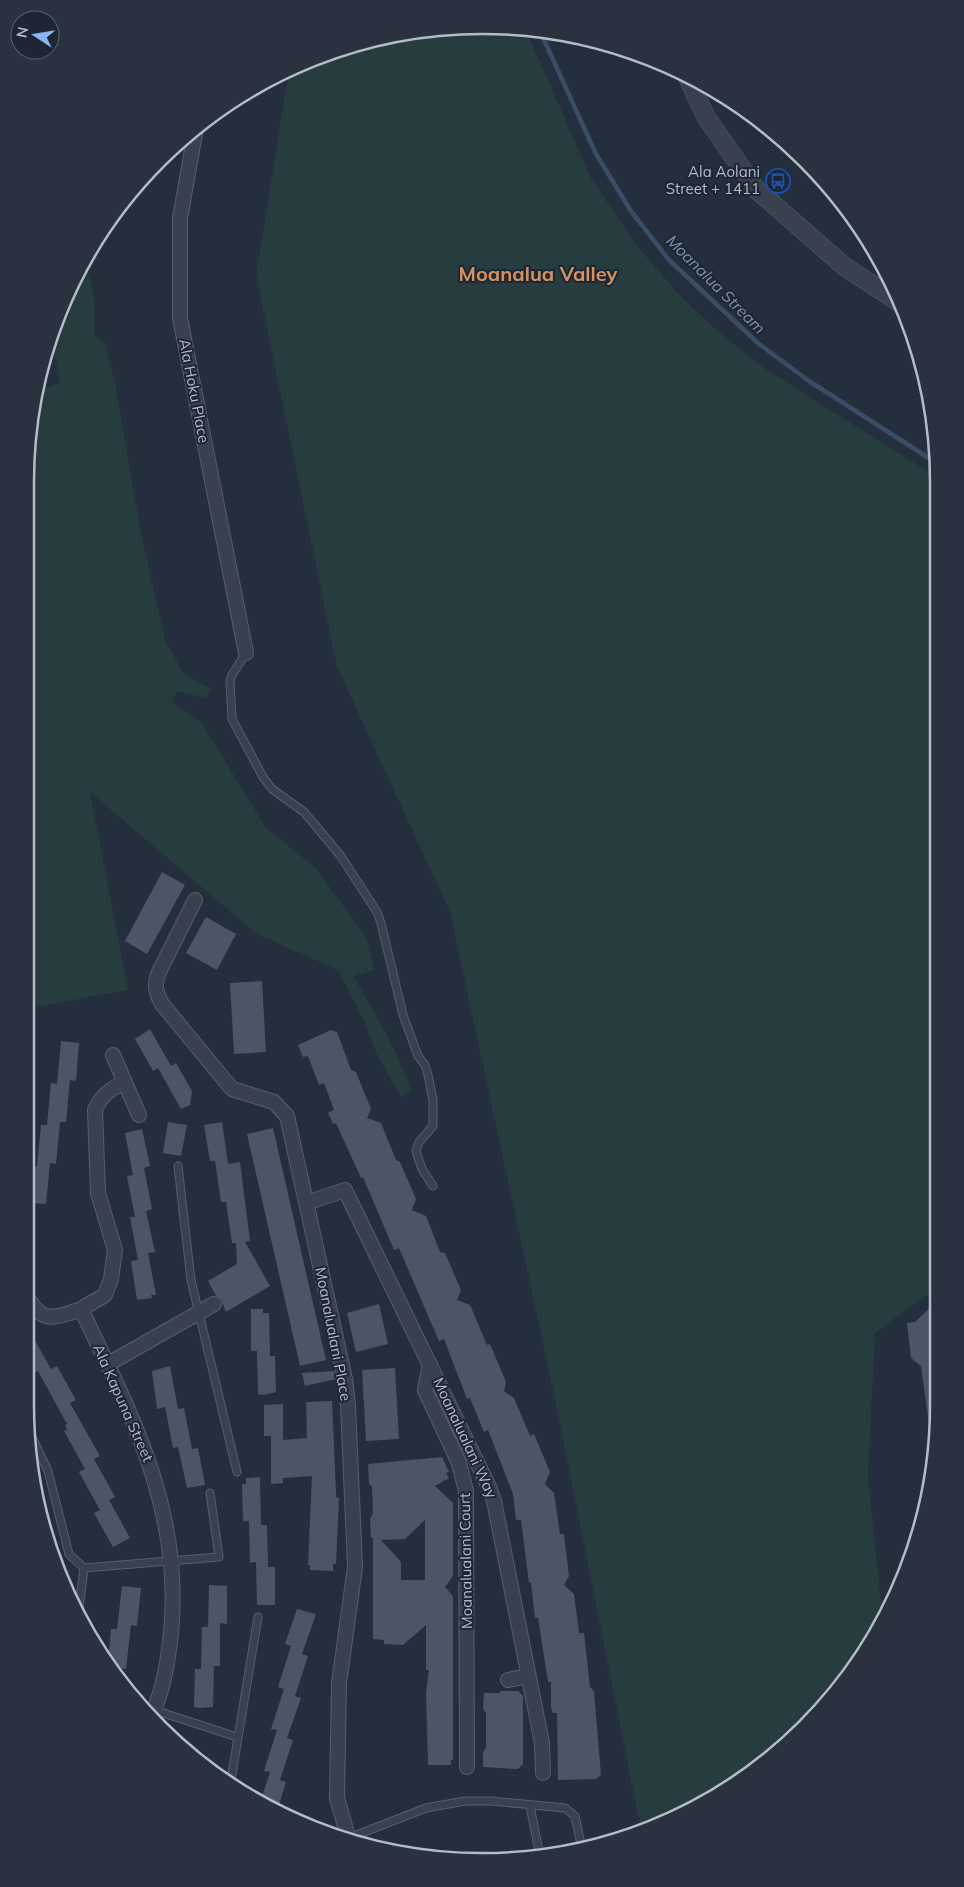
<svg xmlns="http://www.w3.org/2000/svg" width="964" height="1887" viewBox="0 0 964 1887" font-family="Mulish,sans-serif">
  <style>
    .green { fill: #263c3e }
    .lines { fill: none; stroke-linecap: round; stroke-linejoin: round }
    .stream { stroke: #394d66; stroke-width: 4.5 }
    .building { fill: #4a5666; fill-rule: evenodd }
    .service-casing { stroke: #565f6b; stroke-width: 9 }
    .minor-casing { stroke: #565f6b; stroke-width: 16 }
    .tertiary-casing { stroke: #565f6b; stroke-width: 19 }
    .service { stroke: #38414d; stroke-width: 7 }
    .minor { stroke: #38414d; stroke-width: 14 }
    .tertiary { stroke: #38414d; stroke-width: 18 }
    .labels { text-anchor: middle; stroke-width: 4; stroke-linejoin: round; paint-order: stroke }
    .poi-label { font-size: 15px; fill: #b4bcc8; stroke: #1d2632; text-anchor: end }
    .street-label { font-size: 15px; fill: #b4bcc8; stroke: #1d2632 }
    .water-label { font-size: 16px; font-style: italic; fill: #7c93b0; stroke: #1d2632 }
    .district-label { font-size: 20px; font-weight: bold; fill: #d39264; stroke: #1d2632 }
    .rim { fill: none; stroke: #b4bcc8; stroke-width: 2.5 }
  </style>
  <rect width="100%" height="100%" fill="#242f3d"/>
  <path class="green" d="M512,26L525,28L591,178L637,246L678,293L713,327L761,366L935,476L938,1287L875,1333L868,1478L883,1620L805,1728L684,1815L641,1831L557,1409L450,912L337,667L256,275L289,70L335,49L423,29Z
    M80,267L89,274L94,299V335L105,344L115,384L141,533L165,640L184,674L211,689L205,698L177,691L172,702L202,723L266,828L316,868L367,939L374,970L353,976C376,1014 397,1049 411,1091L401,1097L378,1057L363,1019L338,970L257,934L90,792L128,990L25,1009L26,452L36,392L60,383L51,337L72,280Z
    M40,1495L50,1517L62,1570L61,1574L49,1552Z"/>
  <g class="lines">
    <path class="stream" d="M540,31L596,154L631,211L669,260L759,344L809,381L935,462"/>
  </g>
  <path class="building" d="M162,872L185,885L147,954L125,941Z
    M206,917L236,934L217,970L186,953Z
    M262,981L266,1052L234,1054L230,983Z
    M150,1029L171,1066L176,1063L192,1091L190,1105L181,1109L158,1068L153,1071L135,1039Z
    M331,1030L337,1032L351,1070L356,1072L371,1109L367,1118L381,1123L396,1160L400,1162L416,1199L412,1210L426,1216L440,1252L445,1253L461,1290L457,1300L470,1305L487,1345L490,1344L506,1382L504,1391L514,1398L530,1436L534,1434L550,1472L545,1484L554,1493L560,1534H564L569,1576L564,1585L574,1594L579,1633H584L590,1687L594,1691L601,1775L596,1779L558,1780L557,1713H553L551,1708V1682H548L538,1618H535L531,1582L529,1583L521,1520H516L513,1494L488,1430L484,1432L470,1398L467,1399L444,1339L439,1341L399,1248L394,1250L363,1177L361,1178L336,1123L333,1124L328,1113L334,1110L324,1083L319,1085L308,1056L303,1057L298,1045Z
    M61,1041L79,1043L76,1081L70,1080L66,1122H60L56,1164L50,1163L46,1204L28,1203L31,1166L37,1167L41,1125H47L51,1083L57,1084Z
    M168,1122L187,1125L181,1156L163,1153Z
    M222,1122L228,1164L240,1162L250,1241L245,1242L270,1286L226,1312L221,1299L216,1296L208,1281L237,1264L236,1243H232L226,1202H221L215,1161H210L204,1125Z
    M273,1128L326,1360L300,1366L247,1134Z
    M142,1129L150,1166L144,1168L152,1209L146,1211L155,1252L148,1253L156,1295H151L152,1298L137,1300L131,1261L138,1260L130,1217H135L127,1176L133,1175L125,1133Z
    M938,1300V1435L937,1438L931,1439L921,1366L911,1358L907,1323L915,1322Z
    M379,1304L388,1344L356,1352L347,1313Z
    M251,1309H263V1313H269L270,1356H275L276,1392L264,1395L258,1394L257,1351H251Z
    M25,1323L51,1369L57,1366L76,1400L70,1403L100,1456L94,1459L115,1497L109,1500L130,1538L113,1547L94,1513L100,1510L79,1472L85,1469L64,1431L67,1430L65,1425L67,1424L38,1371L32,1374L25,1361Z
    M170,1366L178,1409L184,1408L192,1449L198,1448L205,1485L187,1488L178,1447L173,1448L165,1407L157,1409L152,1371Z
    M395,1368L399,1439L366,1441L362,1370Z
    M334,1371L336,1379L305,1386L302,1373Z
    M332,1401L336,1492V1497L339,1498L336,1564H333V1571L310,1570V1565H308L312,1476L283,1478V1483L271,1484V1436H264V1405L283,1404V1440L307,1438L306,1402Z
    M442,1457L449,1472L446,1473L449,1478L435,1486L453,1503V1576L445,1587L453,1596V1760H451V1765H428L426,1693L429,1670H426V1625L403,1645L384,1644V1640L373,1639V1538H371L370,1519L373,1513L372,1487L369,1484L368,1464ZM425,1520V1580H401V1562L381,1540L405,1539Z
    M260,1477L261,1525H267L268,1567H275V1605H257L256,1562L250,1563L249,1521H243L242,1484H246V1478Z
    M209,1585L227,1586V1624L220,1623V1666H214L213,1707L198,1708L194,1707L195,1669H201L202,1627H208Z
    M122,1586L141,1588L137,1626L131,1625L126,1669L120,1668L119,1682L108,1662L111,1629H117Z
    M297,1609L316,1614L302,1654L308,1656L295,1696L301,1698L287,1738L293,1740L280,1780L286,1782L278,1808L261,1800L270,1772L264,1771L277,1730L271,1729L284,1689L278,1687L291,1646L285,1644Z
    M500,1691H518L523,1696V1764L518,1769L483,1767V1752L486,1748V1713L483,1709L484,1693H500Z"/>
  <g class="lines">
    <defs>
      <path id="service" d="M246,653L232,675L230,681L232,719L263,777L272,789L304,812L340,855L377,912L381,923L403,1015L418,1056L425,1065L428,1075L433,1100V1126L419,1142L416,1151L422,1169L433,1186
        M178,1166L191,1280L237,1472
        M29,1431L48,1471L69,1554L84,1568L79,1608
        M84,1568L219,1557L210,1493
        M904,1576L912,1554
        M154,1710L237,1737
        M230,1786L258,1617
        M530,1806L540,1856
        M349,1838L426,1808L465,1801H491L565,1808L575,1816L582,1849"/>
      <path id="minor" d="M196,128L180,218V318L246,653
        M195,900L158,974C154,986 156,993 162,1004L232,1089L274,1102L287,1116L345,1379L348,1405L355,1567L339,1683L337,1798L349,1840
        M25,1053L27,1049
        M113,1055L139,1115
        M306,1203L345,1190L489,1487L494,1501L542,1743L543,1773
        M25,1293C41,1323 51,1320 81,1309C132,1416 183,1511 171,1633C168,1660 164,1689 152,1714
        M81,1309L105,1295L111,1279L115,1250L98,1193L95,1110C101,1096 110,1088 125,1083
        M108,1364L214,1304
        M430,1364L425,1390L459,1463L466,1491L467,1767
        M508,1680L528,1676"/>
      <path id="tertiary" d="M685,72L706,117L757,190L845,267L903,305"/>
    </defs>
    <use href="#service" class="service-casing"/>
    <use href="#minor" class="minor-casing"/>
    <use href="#tertiary" class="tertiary-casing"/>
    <use href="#service" class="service"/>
    <use href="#minor" class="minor"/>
    <use href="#tertiary" class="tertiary"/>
  </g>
  <defs>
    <symbol id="bus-ring" viewBox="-11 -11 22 22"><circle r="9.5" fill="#1d2632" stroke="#1a4fb4" stroke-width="1.5"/><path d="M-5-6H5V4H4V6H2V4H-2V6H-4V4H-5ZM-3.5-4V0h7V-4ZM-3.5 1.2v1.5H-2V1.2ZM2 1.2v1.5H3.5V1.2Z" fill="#1a4fb4"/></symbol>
  </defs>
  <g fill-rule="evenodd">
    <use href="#bus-ring" x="764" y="167" width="28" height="28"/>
  </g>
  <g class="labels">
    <g class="poi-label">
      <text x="760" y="177">Ala Aolani<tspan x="760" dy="17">Street + 1411</tspan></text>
    </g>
    <g class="street-label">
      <text transform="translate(194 391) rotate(79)" y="5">Ala Hoku Place</text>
      <text transform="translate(333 1334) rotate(79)" y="5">Moanalualani Place</text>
      <text transform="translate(123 1403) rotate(66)" y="5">Ala Kapuna Street</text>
      <text transform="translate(465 1438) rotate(65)" y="5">Moanalualani Way</text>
      <text transform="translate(466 1561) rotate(-91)" y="5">Moanalualani Court</text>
    </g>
    <g class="water-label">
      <text transform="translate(716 284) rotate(45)" y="6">Moanalua Stream</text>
    </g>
    <g class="district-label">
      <text x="538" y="281">Moanalua Valley</text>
    </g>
  </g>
  <path d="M0 0H964V1887H0ZM482 34H482A448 448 0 0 1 930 482V1405A448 448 0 0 1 482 1853H482A448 448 0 0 1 34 1405V482A448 448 0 0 1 482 34Z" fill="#29323e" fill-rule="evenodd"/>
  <path class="rim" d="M482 34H482A448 448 0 0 1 930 482V1405A448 448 0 0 1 482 1853H482A448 448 0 0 1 34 1405V482A448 448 0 0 1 482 34Z"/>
  <g transform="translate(35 35) rotate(282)"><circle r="24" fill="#1d2632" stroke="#59626e"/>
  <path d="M0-4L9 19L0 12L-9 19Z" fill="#8bb6f6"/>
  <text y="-8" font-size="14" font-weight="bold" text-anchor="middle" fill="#b4bcc8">N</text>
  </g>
</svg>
